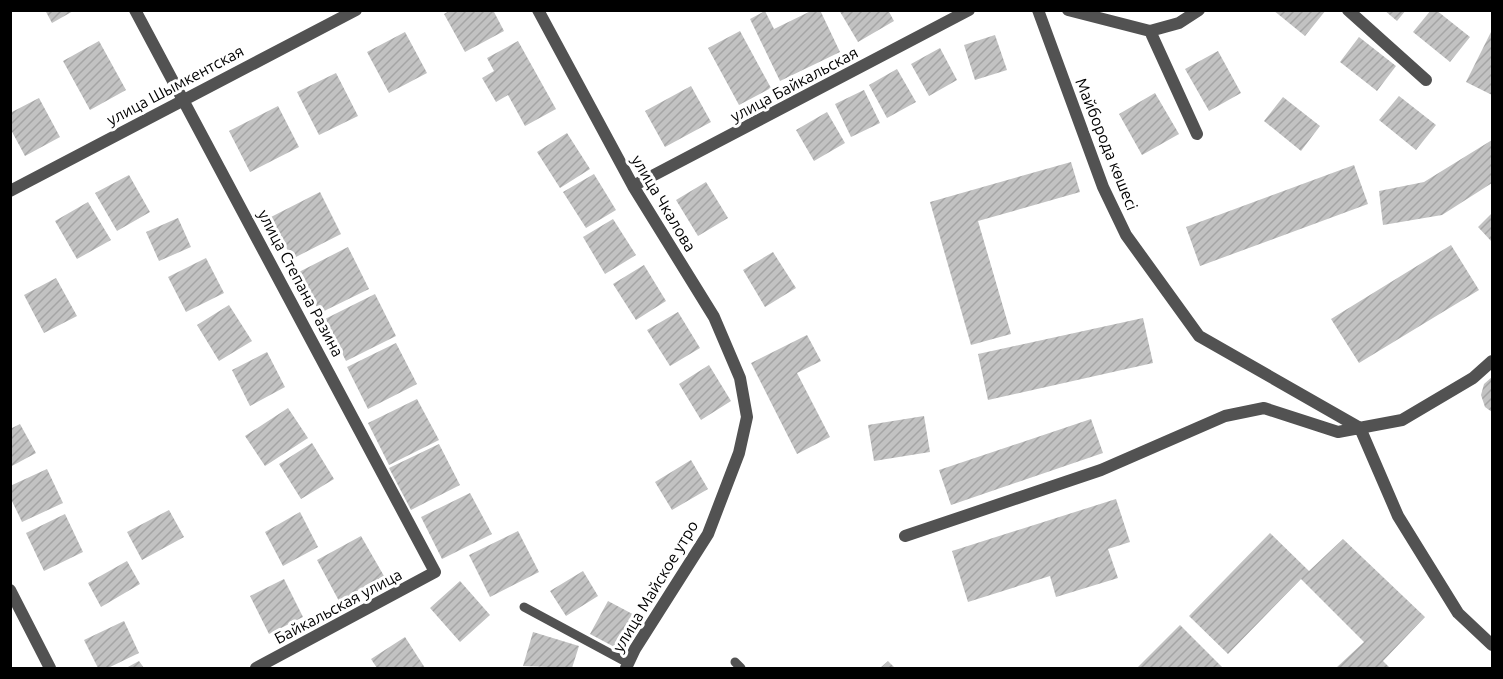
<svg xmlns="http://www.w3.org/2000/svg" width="1503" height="679" viewBox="0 0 1503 679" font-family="Ubuntu,sans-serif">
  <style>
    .building { fill: url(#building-hatch) }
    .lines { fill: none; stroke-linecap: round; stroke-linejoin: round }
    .lane { stroke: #525252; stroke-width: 9 }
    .street { stroke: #525252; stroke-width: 12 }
    .labels { text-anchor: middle; stroke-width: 6; stroke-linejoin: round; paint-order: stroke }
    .street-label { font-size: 16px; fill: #000; stroke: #fff }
  </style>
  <defs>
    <pattern id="building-hatch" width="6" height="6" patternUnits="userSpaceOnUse" patternTransform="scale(1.5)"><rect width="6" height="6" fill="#c2c2c2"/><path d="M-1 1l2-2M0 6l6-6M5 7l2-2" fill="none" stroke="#a5a5a5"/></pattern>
  </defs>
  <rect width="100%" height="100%" fill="#fff"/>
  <path class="building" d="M45,10H75L52,23Z
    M451,10H493L504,31L465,52L444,14Z
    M813,10H820L840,52L780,81L750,19L765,11L774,29Z
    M839,10H888L894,21L858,42Z
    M1273,10H1326L1305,36Z
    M1384,10H1406L1397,21Z
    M1431,10H1436L1470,37L1450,62L1413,32Z
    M1492,30V95L1466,82Z
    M740,31L771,88L739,105L708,48Z
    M405,32L427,73L389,93L367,52Z
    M995,35L1007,70L975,80L964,45Z
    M1359,37L1396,66L1377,91L1340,62Z
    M99,41L126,90L90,110L63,61Z
    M518,41L556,109L525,126L508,95L496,102L482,78L494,71L487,58Z
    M940,48L957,80L929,96L911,64Z
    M1218,51L1241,93L1209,111L1185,69Z
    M897,69L916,102L887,118L869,85Z
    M336,73L358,116L319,135L297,92Z
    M691,86L711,122L665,147L645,111Z
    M864,90L880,123L851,137L835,104Z
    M1155,93L1179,134L1142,155L1119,114Z
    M1399,96L1436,125L1416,150L1379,120Z
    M1283,97L1320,126L1301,151L1264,121Z
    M39,98L60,137L25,156L10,128V113Z
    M278,106L299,147L250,172L229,131Z
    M827,112L845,143L814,161L796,130Z
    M567,133L590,169L560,188L537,152Z
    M1492,140V183L1442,215L1383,225L1379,191L1424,182Z
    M1071,162L1080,192L978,221L1011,334L971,345L930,202Z
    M1354,165L1368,204L1200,266L1186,227Z
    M594,174L616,210L586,228L563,192Z
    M129,175L150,212L117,231L95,193Z
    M706,182L728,218L698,236L676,200Z
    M320,192L341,234L292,259L271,217Z
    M88,202L111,240L77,259L55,221Z
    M1492,213V242L1478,227Z
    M178,218L191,247L159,261L146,232Z
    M613,219L636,255L605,274L583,237Z
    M1451,245L1479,290L1359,363L1331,319Z
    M348,247L369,289L320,313L299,272Z
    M773,252L796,288L765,307L743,270Z
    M206,258L224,293L186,312L168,277Z
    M644,265L666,301L636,320L613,284Z
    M56,278L77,316L44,333L24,295Z
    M375,294L396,336L346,361L325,319Z
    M229,305L252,341L219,361L197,325Z
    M678,312L700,348L670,366L647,330Z
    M1143,318L1153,363L988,400L978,354Z
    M807,335L821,361L797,373L830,437L797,454L751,363Z
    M396,343L417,384L368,409L347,367Z
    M267,352L285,387L250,406L232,370Z
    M709,365L731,401L701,420L679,384Z
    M1492,377V412L1485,407L1481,395L1484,384Z
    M417,399L439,440L389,465L368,423Z
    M288,408L308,438L265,466L245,436Z
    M924,416L930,452L874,461L868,425Z
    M1091,419L1103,453L951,505L939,470Z
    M20,424L36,453L10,467V429Z
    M312,443L334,479L301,499L279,464Z
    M439,444L460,485L411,510L389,468Z
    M691,460L708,489L672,510L655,482Z
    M47,469L63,503L22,522L10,497V486Z
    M470,493L492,534L442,559L421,517Z
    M1116,499L1130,542L1108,549L1118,578L1056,597L1050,576L968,602L952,551Z
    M169,510L184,537L142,560L127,532Z
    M300,512L318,547L283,566L265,532Z
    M65,514L83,552L44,571L26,533Z
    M518,531L539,572L490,597L469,555Z
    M1270,533L1309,571L1343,539L1425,617L1383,661L1390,668H1336L1364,642L1301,579L1228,654L1189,616Z
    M361,536L384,576L339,601L317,560Z
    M127,561L140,584L101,607L88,583Z
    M583,571L598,596L566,616L550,591Z
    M284,579L303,617L269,634L250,596Z
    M460,581L490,615L460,642L430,608Z
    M608,601L640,618L622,651L590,634Z
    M124,621L139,653L108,668H98L84,640Z
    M1180,625L1223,668H1137Z
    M533,632L579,646L572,668L523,666Z
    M405,637L425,668H377L371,659Z
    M139,661L144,668H126Z
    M888,661L895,668H880Z"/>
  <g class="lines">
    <path class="lane" d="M524,607L628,663
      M735,662L741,668"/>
    <path class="street" d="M135,10L435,572L256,668
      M538,10L633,186L714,317L740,378L747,417L739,453L708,534L635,649L626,668
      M1038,10L1103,187L1126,235L1199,336L1360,428L1398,516L1458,613L1492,645
      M1068,10L1150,31L1179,23L1199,10
      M1348,10L1426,80
      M1150,31L1197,134
      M633,186L969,10
      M10,191L356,10
      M905,536L1101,470L1225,416L1264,408L1338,432L1402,420L1473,378L1492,361
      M10,590L50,668"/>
  </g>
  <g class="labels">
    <g class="street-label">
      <text transform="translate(794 84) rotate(-28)" y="6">улица Байкальская</text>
      <text transform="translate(175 85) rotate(-28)" y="6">улица Шымкентская</text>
      <text transform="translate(1107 144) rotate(68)" y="6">Майборода көшесі</text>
      <text transform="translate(664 203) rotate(59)" y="6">улица Чкалова</text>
      <text transform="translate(301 283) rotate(62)" y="6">улица Степана Разина</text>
      <text transform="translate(655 586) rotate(-59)" y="6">улица Майское утро</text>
      <text transform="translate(338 606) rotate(-28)" y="6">Байкальская улица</text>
    </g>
  </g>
  <rect width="1503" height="679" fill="none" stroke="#000000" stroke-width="24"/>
</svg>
